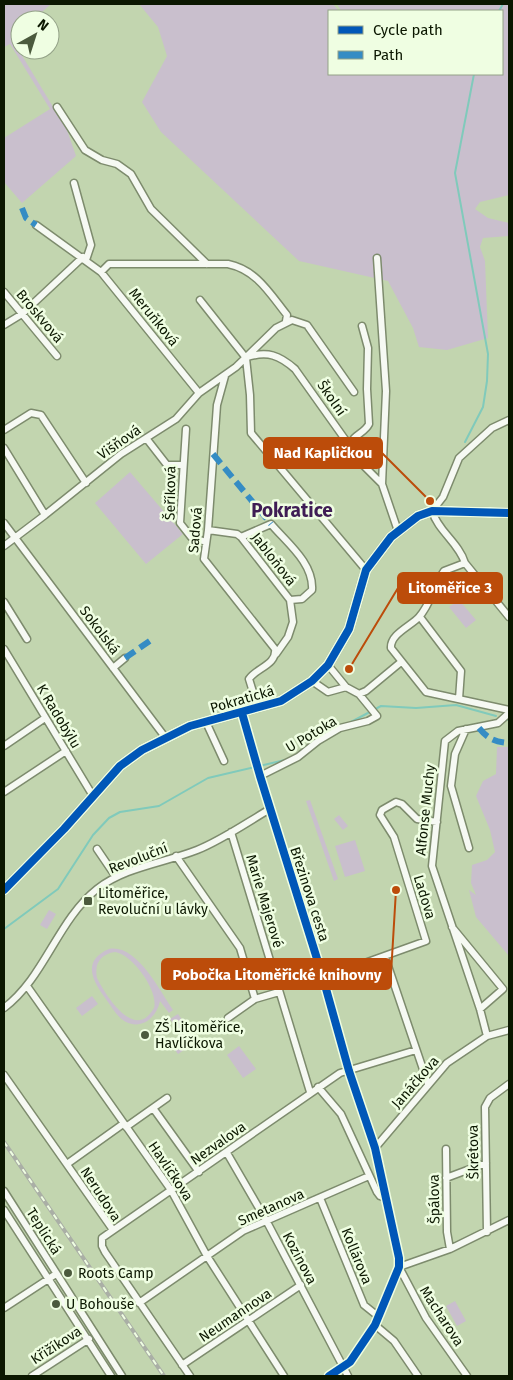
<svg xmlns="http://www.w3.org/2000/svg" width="513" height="1380" viewBox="0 0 513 1380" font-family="'Fira Sans',sans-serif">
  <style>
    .green { fill: #c9bfcd; fill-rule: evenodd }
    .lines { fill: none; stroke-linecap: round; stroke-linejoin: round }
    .stream { stroke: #80cabb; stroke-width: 2 }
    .street-casing { stroke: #7d8b6d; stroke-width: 9 }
    .secondary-casing { stroke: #7d8b6d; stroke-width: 11 }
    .street { stroke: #f6f9f3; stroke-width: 6 }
    .secondary { stroke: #f6f9f3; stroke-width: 9 }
    .rail-casing { stroke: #aaafa6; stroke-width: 4 }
    .rail { stroke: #effee2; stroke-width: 2; stroke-dasharray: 5.5; stroke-linecap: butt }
    .quiet { stroke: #358cc4; stroke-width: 6; stroke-dasharray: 12 6; stroke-linecap: butt }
    .cycleway-casing { stroke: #effee2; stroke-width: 11 }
    .cycleway { stroke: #0057b8; stroke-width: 8 }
    .poi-dot { fill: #4b5a3d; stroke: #effee2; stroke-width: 2 }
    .labels { text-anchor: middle; stroke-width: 5; stroke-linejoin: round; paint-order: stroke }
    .street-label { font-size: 14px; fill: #0b1700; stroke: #effee2 }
    .poi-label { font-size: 14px; fill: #0b1700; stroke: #effee2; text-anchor: start }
    .district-label { font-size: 19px; font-weight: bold; fill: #3f1d54; stroke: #effee2 }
    .leader { fill: none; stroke: #bc4c0a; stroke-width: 2 }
    .callout-dot { fill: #bc4c0a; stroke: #effee2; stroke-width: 2 }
    .callout { fill: #bc4c0a; stroke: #bc4c0a; stroke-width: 2 }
    .callout-label { font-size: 15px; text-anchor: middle; font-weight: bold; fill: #fff }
  </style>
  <rect width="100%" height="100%" fill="#c2d5af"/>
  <path class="green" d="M4,4H51L33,20H20V32L12,39L67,130L76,156L22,203L4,182V138L50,109L10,44L4,47Z
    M139,4H333L339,11H329V74H502V11H341L337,4H509V195L480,202L475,209L488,218L509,223V236L483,238L480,247L485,261L488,338L447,350L419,347L413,328L388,281L299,261L161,132L142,102L167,56L158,27Z
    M130,472L183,534L146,564L95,503Z
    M459,600L476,620L466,628L449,607Z
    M497,747H509V956L476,917L469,890L476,895L471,883L472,865L487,860L495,852L490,830L476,796L483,781L496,774Z
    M310,800L338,879L334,881L306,801Z
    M339,815L348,826L343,830L334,819Z
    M355,840L365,871L345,877L335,846Z
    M426,892L432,909L424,912L418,895Z
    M49,910L56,914L47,929L40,925Z
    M109,949C137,944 159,990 173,1010L169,1013L160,1001C157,1017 142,1030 126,1022C118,1018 113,1009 108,1002C95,984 79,962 109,949ZM115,952C132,954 159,991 154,1008C135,1042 106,996 97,978C94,963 101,954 115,952Z
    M92,996L98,1004L82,1016L76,1008Z
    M178,1014L197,1041L178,1054L170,1043L181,1035L170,1019Z
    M239,1046L256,1069L243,1078L227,1055Z
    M455,1301L466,1321L457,1326L446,1306Z"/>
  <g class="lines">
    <path class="stream" d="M499,11L503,4
      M465,442L483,407L487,381L488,354L455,173L474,74
      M508,720H509
      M351,722L381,706L416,708L456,705L496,716
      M4,929L58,889L93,835L109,818L120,812L159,806L208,778L285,760"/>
    <defs>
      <path id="street" d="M57,107L85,150L102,160L117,164L131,174L151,209L207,264
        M74,183L91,245L86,260
        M36,225L101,272L199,393
        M377,258L386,391L382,484L398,531
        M101,272L109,264H228C257,270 270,294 287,315L286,321
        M4,292L57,356
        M200,300L246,358
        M4,325L22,314L83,257
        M247,357C268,351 279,355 295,369L364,466L382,484
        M246,358L250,395L251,433L366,570
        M225,376L217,405L208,530L204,559L275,649C277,665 256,668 249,679L258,708
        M509,420L492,428L459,458L443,497L432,511C438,531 459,543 465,563L509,617
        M186,429L180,523L191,537L206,542
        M4,430L31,413L41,415L86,483
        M146,438L167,465H183
        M350,446C353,434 364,434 369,424L367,389L368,348L362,326
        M4,448L45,515
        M4,523L165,737
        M208,530L237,534L241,537L290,600L293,622L288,637L276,654
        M241,537L271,524C286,542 314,563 312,590L302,599L290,600
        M4,546L45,515L121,454L176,419L199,393L236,367L276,328L292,320L307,325L354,392
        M465,563L444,571C434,585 431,604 419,617C411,626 390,634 391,648L426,692L509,710
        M4,602L27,639
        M420,617L461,671L459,699
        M4,649L93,796
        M328,665L346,687L359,694L366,691L401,662
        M113,668L125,658
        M312,681L328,692L346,687
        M242,713L260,776L323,978L349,1071L375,1148L399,1258V1267L375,1325L350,1362L329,1376
        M206,722L224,761
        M466,729L455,754L451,786L469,848
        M4,746L45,718
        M260,776L298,757L318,741L340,728L368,721L377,716L359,694
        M4,792L66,751
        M231,832L310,1092
        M97,849L116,877
        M176,856L240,948L255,999
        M452,927L503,989L480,1009
        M385,957L428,1084
        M323,978L426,941L394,837L380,815L382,810L396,802L402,804L417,819L437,822
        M27,986L171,1190L207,1256L284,1376
        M4,1008C45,977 57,921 97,889C125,867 164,863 197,850C222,840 246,823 270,809
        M228,1018L255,999L279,992
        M487,1036L480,1009L432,866L445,741L458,731L498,723L509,713
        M4,1075L113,1230
        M318,1087L341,1114L377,1192L380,1196L386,1198
        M153,1108L199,1172
        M126,1127L167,1098
        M375,1148L447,1063L487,1036L509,1030
        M446,1149L447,1232L450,1249
        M227,1153L267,1222L348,1376
        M67,1164L123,1124
        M446,1178L486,1163
        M4,1191L122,1376
        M320,1198L364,1305L379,1317
        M4,1210L111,1376
        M487,1232L485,1107L490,1098L509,1084
        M399,1267L426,1318L467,1376
        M399,1267L450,1249L509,1220
        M139,1303L243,1231L369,1176
        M4,1308L56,1274
        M375,1325L394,1341L418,1376
        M182,1365L301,1285
        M32,1376L89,1339
        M190,1376L105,1252L102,1246V1238L340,1073L416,1050"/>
      <path id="secondary" d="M4,890L64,829L120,766L142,750L190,726L281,701L312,681L328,665L349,629L366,570L391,537L418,516L432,511L509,513"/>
    </defs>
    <use href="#street" class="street-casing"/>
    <use href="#secondary" class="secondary-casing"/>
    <use href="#street" class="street"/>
    <use href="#secondary" class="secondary"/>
    <defs>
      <path id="rail" d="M4,1142L164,1376"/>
    </defs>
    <use href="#rail" class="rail-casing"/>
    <use href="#rail" class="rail"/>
    <path class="quiet" d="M22,208L26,218L36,225
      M213,454L271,524
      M125,658L151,640
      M479,728C488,739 495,742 509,743"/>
    <defs>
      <path id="cycleway" d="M242,713L260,776L323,978L349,1071L375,1148L399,1258V1267L375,1325L350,1362L329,1376
        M4,890L64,829L120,766L142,750L190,726L281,701L312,681L328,665L349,629L366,570L391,537L418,516L432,511L509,513"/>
    </defs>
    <use href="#cycleway" class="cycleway-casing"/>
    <use href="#cycleway" class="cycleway"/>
  </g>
  <g class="poi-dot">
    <rect x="83" y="896" width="10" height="10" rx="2.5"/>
    <circle cx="145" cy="1035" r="5"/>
    <circle cx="68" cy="1273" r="5"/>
    <circle cx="56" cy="1304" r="5"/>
  </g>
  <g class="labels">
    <g class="street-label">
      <text transform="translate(40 316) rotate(50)" y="5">Broskvová</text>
      <text transform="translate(154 317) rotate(51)" y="5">Meruňková</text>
      <text transform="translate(332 398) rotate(55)" y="5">Školní</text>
      <text transform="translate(119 442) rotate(-35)" y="5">Višňová</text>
      <text transform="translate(170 493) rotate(-89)" y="5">Šeříková</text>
      <text transform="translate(195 530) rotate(-85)" y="5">Sadová</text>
      <text transform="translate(274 559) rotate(52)" y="5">Jabloňová</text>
      <text transform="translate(100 630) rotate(53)" y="5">Sokolská</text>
      <text transform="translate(242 699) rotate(-16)" y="5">Pokratická</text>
      <text transform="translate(59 716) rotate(59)" y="5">K Radobýlu</text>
      <text transform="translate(311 734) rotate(-31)" y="5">U Potoka</text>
      <text transform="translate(425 810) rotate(-84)" y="5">Alfonse Muchy</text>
      <text transform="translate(138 858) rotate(-21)" y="5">Revoluční</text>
      <text transform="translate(310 894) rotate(72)" y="5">Březinova cesta</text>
      <text transform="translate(425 897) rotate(73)" y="5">Ladova</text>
      <text transform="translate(265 901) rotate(73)" y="5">Marie Majerové</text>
      <text transform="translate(415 1082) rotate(-49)" y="5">Janáčkova</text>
      <text transform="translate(218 1143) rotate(-35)" y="5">Nezvalova</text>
      <text transform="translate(473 1152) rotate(-91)" y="5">Škrétova</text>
      <text transform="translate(171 1171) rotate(56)" y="5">Havlíčkova</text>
      <text transform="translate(101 1194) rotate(57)" y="5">Nerudova</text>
      <text transform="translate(434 1199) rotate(-91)" y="5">Špálova</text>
      <text transform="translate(271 1207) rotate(-24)" y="5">Smetanova</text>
      <text transform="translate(44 1231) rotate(58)" y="5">Teplická</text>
      <text transform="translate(357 1256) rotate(68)" y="5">Kollárova</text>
      <text transform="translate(300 1258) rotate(62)" y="5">Kozinova</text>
      <text transform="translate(235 1315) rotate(-34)" y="5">Neumannova</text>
      <text transform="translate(442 1316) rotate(57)" y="5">Macharova</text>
      <text transform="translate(56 1345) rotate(-33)" y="5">Křižíkova</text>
    </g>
    <g class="poi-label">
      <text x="98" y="898">Litoměřice,<tspan x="98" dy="16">Revoluční u lávky</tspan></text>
      <text x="155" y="1032">ZŠ Litoměřice,<tspan x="155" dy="16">Havlíčkova</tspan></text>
      <text x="78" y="1278">Roots Camp</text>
      <text x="66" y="1309">U Bohouše</text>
    </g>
    <g class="district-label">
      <text x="292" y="517">Pokratice</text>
    </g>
  </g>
  <path class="leader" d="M430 501L382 453M349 669L398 588M396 890L391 974"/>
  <g class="callout-dot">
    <circle cx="430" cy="501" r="5"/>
    <circle cx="349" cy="669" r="5"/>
    <circle cx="396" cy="890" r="5"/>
  </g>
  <g class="callout">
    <rect x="264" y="438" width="118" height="30" rx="5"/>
    <rect x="398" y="573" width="104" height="30" rx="5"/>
    <rect x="162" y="959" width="229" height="30" rx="5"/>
  </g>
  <g class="callout-label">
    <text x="323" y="458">Nad Kapličkou</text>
    <text x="450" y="593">Litoměřice 3</text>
    <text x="277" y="980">Pobočka Litoměřické knihovny</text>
  </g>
  <rect width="513" height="1380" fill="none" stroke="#0b1700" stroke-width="10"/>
  <rect x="328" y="10" width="175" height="65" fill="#effee2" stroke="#94a288"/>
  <rect x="338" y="26" width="25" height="8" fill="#0057b8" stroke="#94a288"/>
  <text x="373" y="35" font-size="15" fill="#0b1700">Cycle path</text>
  <rect x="338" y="51" width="25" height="8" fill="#358cc4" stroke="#94a288"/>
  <text x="373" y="60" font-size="15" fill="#0b1700">Path</text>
  <g transform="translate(35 35) rotate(39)"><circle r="24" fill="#effee2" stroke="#94a288"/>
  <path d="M0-4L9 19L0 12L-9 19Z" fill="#4b5a3d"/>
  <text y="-8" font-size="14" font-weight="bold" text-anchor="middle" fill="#0b1700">N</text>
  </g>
</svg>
